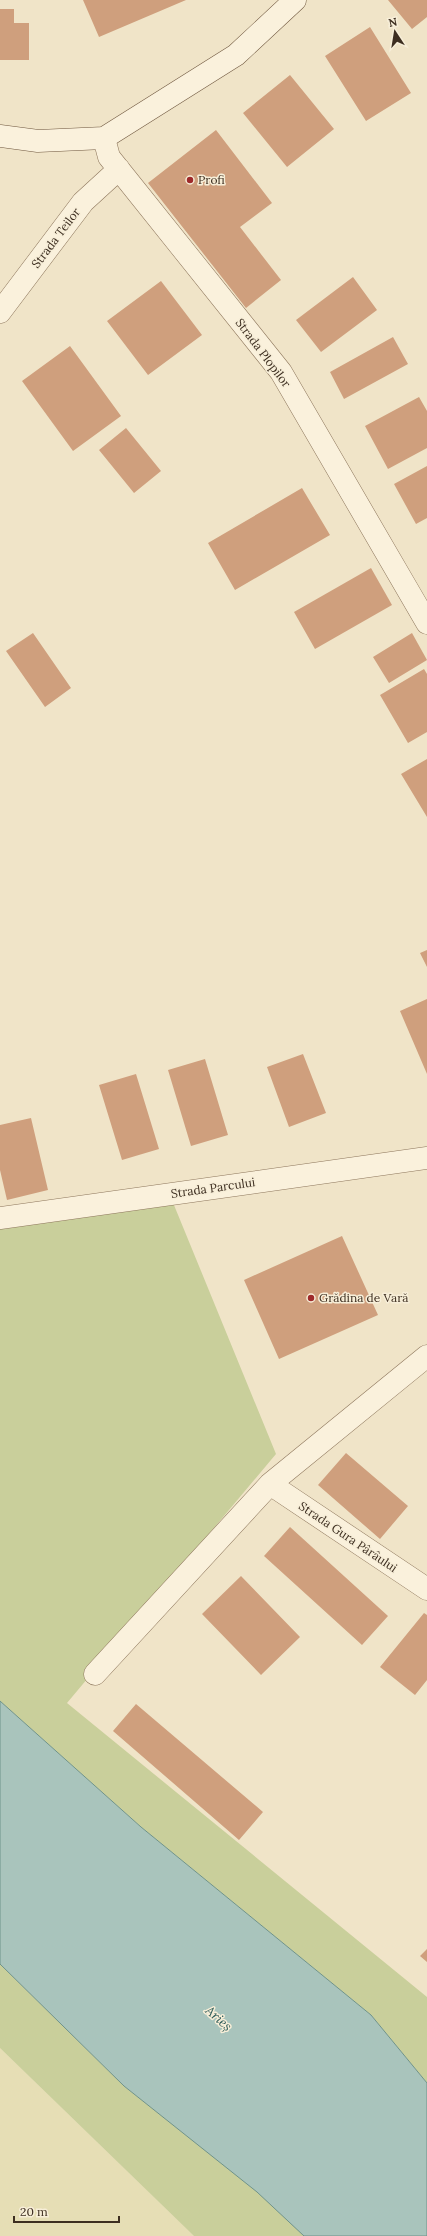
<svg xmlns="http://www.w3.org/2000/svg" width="427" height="2236" viewBox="0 0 427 2236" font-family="Lora,serif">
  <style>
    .farmland { fill: #e6deb5 }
    .green { fill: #c9cf9b }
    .water { fill: #a9c4bc; stroke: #6f938a }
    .building { fill: #cf9f7d }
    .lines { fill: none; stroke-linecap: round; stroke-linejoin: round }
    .minor-casing { stroke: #8d765c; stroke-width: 23 }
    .secondary-casing { stroke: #6f573f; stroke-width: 23 }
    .minor { stroke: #faf1dc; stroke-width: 22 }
    .secondary { stroke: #faf1dc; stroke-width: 22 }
    .poi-dot { fill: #9e2a2b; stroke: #f7eed8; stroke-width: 1.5 }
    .labels { text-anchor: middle; stroke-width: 3; stroke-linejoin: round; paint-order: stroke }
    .poi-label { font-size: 12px; fill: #3d2e20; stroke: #f7eed8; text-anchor: start }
    .street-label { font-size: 12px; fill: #3d2e20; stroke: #f7eed8 }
    .water-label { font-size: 13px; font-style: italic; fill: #2f5d5a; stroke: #f7eed8 }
  </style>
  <rect width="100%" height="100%" fill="#f0e4c8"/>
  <path class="farmland" d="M0,2048L194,2236H0Z"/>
  <path class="green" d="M167,1188L276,1454L67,1703L427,1997V2083L371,2015L141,1827L0,1701V1210Z
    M0,1964L124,2086L283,2212L306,2236H194L0,2048Z"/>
  <path class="water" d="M0,1701L141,1827L371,2015L427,2083V2236H304L257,2192L124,2086L0,1964Z"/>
  <path class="building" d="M83,0H186L99,37Z
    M388,0H427V17L412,29Z
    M0,9H14V23H29V60H0Z
    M370,27L411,93L366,121L325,56Z
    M290,75L334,129L287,167L243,113Z
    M216,130L272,203L240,227L281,280L246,308L148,183Z
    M353,277L377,310L321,352L296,320Z
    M161,281L202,335L148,375L107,321Z
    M393,337L408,364L344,399L330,372Z
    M70,346L121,416L73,451L22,381Z
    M419,397L427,411V448L388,469L365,426Z
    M126,428L161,471L134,493L99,450Z
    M427,466V518L416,524L394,484Z
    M302,488L330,535L235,590L208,543Z
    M371,568L392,605L315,649L294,612Z
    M33,633L71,688L45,707L6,651Z
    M412,633L427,660L389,683L373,657Z
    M424,669L427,674V732L408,743L380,695Z
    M427,759V817L401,774Z
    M427,950V967L420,953Z
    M427,999V1074L400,1011Z
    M303,1054L326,1113L289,1127L267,1067Z
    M205,1059L228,1135L191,1146L168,1070Z
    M136,1074L159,1149L122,1160L99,1085Z
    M31,1118L48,1190L7,1200L0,1170V1125Z
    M342,1236L378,1315L279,1359L244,1280Z
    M346,1453L408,1506L380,1539L318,1485Z
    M290,1527L388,1616L362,1645L264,1556Z
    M241,1576L300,1637L261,1675L202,1614Z
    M424,1613L427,1615V1680L415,1695L380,1667Z
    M136,1704L263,1812L239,1840L113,1731Z
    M427,1949V1962L420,1956Z"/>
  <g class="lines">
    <defs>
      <path id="minor" d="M104,138L109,157L281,372L427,623
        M0,312L83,202L119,169
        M0,1218L427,1158
        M270,1484L427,1589
        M95,1674L270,1484L427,1356"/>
      <path id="secondary" d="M0,136L38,141L104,138L236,55L295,0"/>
    </defs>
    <use href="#minor" class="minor-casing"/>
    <use href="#secondary" class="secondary-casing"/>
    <use href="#minor" class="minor"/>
    <use href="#secondary" class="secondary"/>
  </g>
  <g class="poi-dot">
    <circle cx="190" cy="180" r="4"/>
    <circle cx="311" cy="1298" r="4"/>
  </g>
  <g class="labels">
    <g class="poi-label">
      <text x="198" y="184">Profi</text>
      <text x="319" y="1302">Grădina de Vară</text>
    </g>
    <g class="street-label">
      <text transform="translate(56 238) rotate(-53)" y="4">Strada Teilor</text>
      <text transform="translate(263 353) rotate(53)" y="4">Strada Plopilor</text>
      <text transform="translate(213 1188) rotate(-8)" y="4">Strada Parcului</text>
      <text transform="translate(348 1537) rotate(34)" y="4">Strada Gura Pârâului</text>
    </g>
    <g class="water-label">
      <text transform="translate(219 2018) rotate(42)" y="5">Arieș</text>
    </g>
  </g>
  <g transform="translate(395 32) rotate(348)" stroke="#f7eed8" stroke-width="3" paint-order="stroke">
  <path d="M0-3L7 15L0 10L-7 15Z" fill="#3d2e20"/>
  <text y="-6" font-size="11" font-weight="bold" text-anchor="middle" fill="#3d2e20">N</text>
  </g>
  <path d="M14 2216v6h105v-6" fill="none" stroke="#3d2e20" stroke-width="2"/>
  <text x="20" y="2216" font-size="12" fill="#3d2e20" stroke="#f7eed8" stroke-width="3" paint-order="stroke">20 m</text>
</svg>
